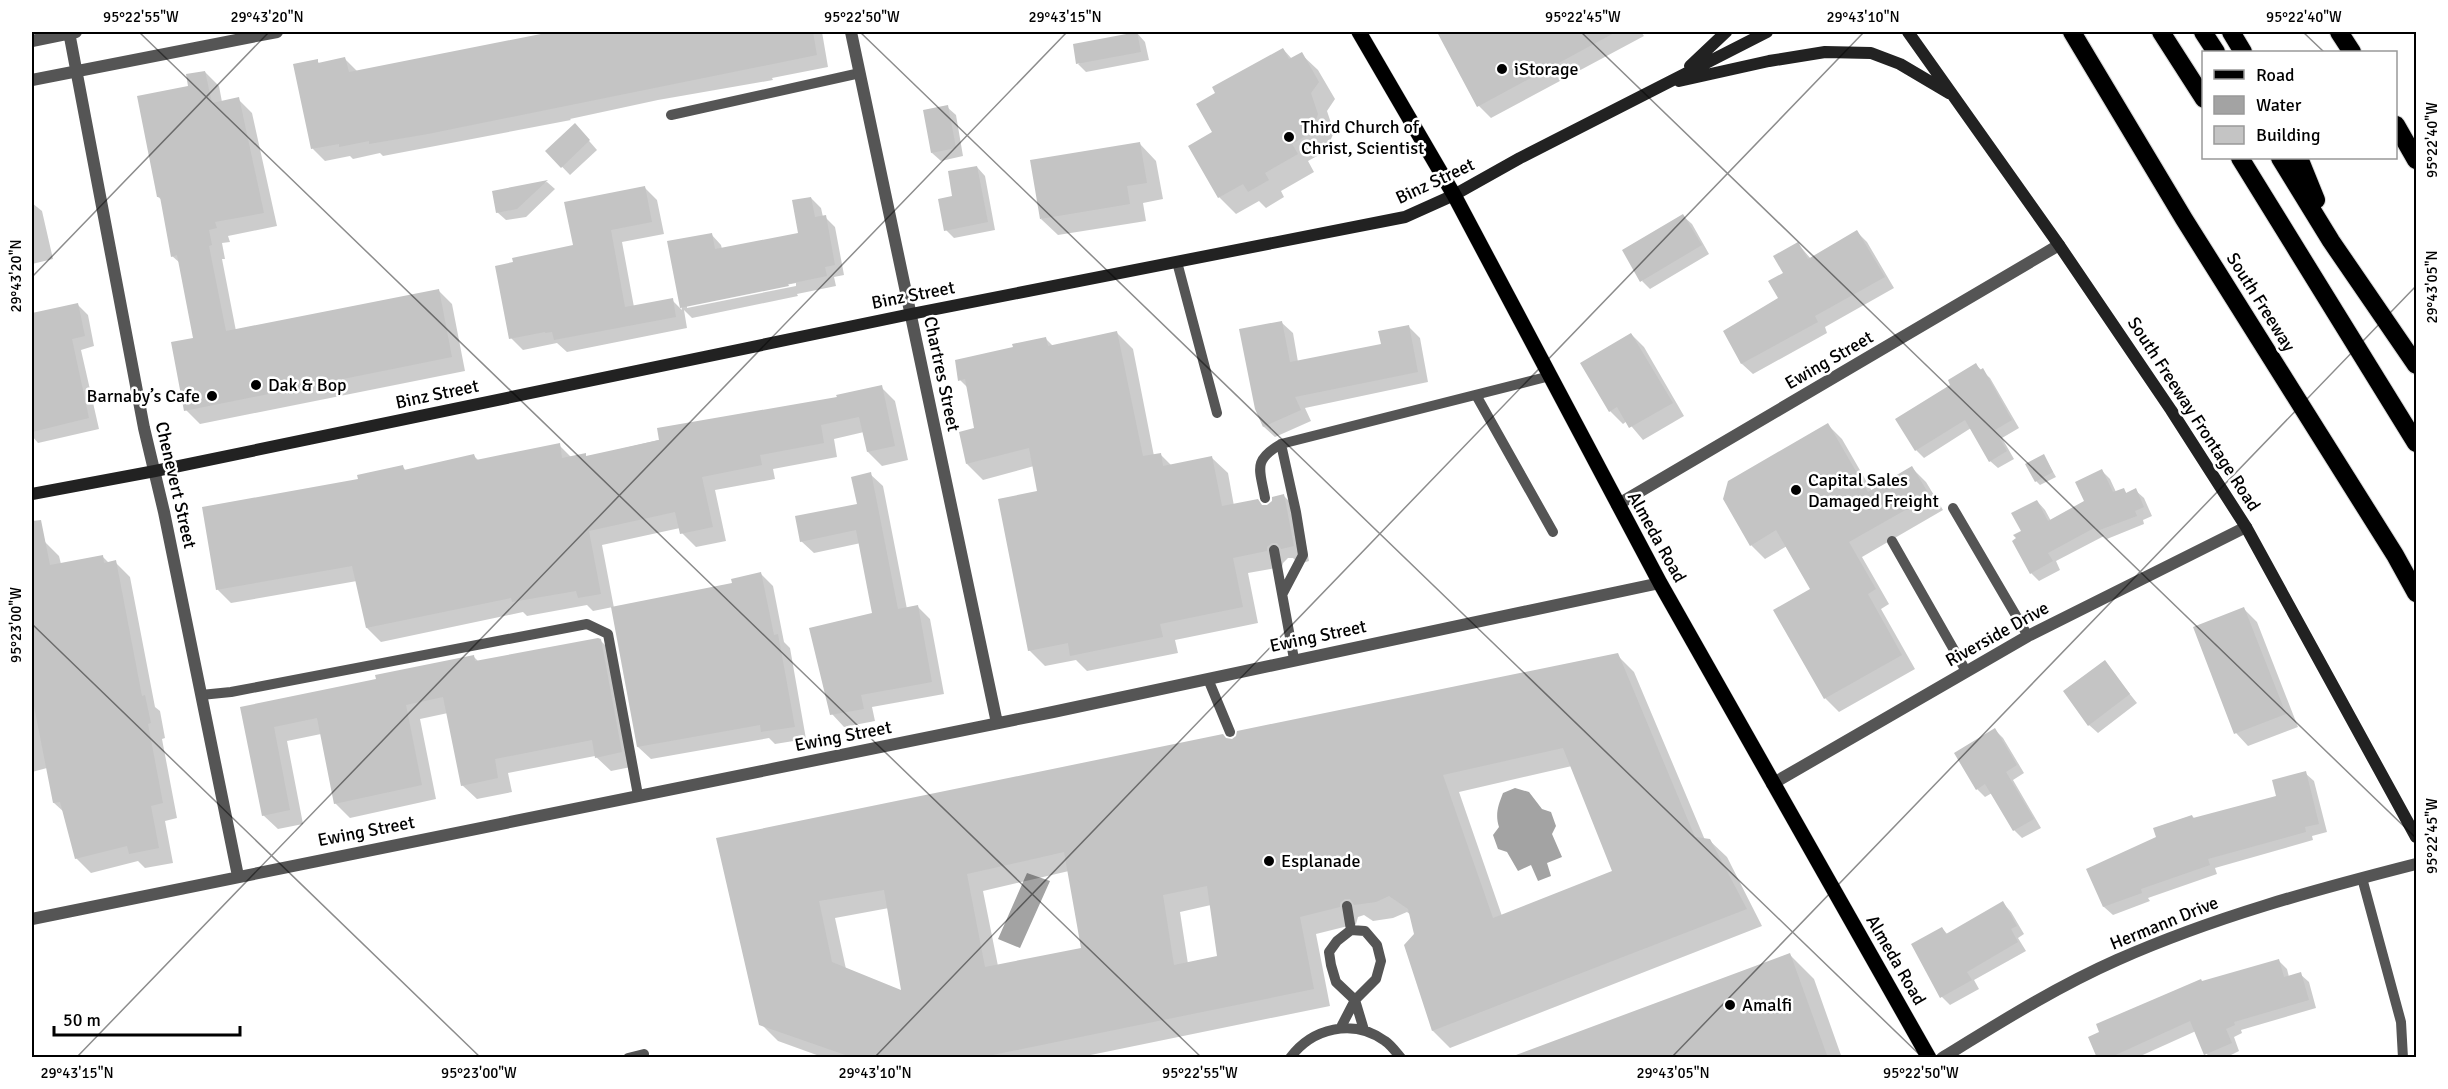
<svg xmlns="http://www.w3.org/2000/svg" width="2448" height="1089" viewBox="0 0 2448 1089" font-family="Signika,sans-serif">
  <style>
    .water { fill: #a3a3a3 }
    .shadow { fill: #0003; fill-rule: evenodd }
    .building { fill: #c4c4c4; fill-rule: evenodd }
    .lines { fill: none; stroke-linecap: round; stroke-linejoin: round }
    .primary-casing { stroke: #dbdbdb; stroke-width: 16 }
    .highway-casing { stroke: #dbdbdb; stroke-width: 20 }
    .lane { stroke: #555; stroke-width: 10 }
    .street { stroke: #555; stroke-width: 12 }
    .secondary { stroke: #222; stroke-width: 12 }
    .primary { stroke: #000; stroke-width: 15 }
    .highway { stroke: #000; stroke-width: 18 }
    .ticks { fill: none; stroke: #000; stroke-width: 1.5; stroke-opacity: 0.45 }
    .poi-dot { fill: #000; stroke: #fff; stroke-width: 2 }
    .labels { text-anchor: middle; stroke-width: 5; stroke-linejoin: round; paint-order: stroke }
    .poi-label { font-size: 18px; fill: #000; stroke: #fff; text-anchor: start }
    .street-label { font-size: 18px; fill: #000; stroke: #fff }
    .neatline { fill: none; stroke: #000; stroke-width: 2 }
    .ticks-label { font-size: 15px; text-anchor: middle; fill: #000 }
  </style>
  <rect width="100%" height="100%" fill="#fff"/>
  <path class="water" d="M1515,788L1529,792L1542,809L1551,812L1556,826L1552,834L1562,857L1547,863L1551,876L1538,881L1531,865L1518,871L1507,852L1498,849L1493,835L1499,827C1495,814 1498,806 1503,793Z
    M1027,873L1050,881L1020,948L998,939Z"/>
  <path class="shadow" d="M557,32H822L828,67L772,78L773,80L658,100L570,119L571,120L383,156L380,153L353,159L350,156L325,161L313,149L317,61L320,64L345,59L358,72Z
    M1439,32H1641L1644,36L1491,118L1479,106Z
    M1137,33L1145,42L1149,60L1086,72L1078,64Z
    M1283,49L1292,59L1301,54L1318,70L1335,99L1327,111L1334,132L1326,151L1308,161L1314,172L1281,191L1284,197L1266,208L1259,201L1236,214L1219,197L1214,133Z
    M205,72L219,86L222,102L238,99L252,113L277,226L228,236L230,242L222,243L225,259H222L236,331L438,290L452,304L465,371L200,424L186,410L194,339L180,263L172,256L162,200L158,197L189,87Z
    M947,107L956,115L963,156L941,161L932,153Z
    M583,134L597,150L570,175L547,151Z
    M1140,144L1156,161L1163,199L1143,203L1146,221L1058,235L1041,219Z
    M977,167L985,176L995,230L954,238L946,230L954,197Z
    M547,182L555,189L526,217L506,220L497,212L493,192Z
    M645,188L657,200L664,234L622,242L634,307L672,300L682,310L669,242L711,234L721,245L722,249L800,234L811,198L821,208L823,217H825L835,227L844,275L834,277L836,286L797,294L798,296L692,318L684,310L687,328L567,352L557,343L523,350L511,338L574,246ZM796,283V286L687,308V305Z
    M32,203L42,211L53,259L32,264Z
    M1683,216L1692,224L1709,254L1650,289L1642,281Z
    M1857,232L1867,242L1894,288L1825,327L1827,333L1753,374L1742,364L1725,332L1780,299L1785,273L1798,244L1811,259Z
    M77,304L88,315L94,346L81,350L99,429L38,443L32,436V315Z
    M1282,323L1293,333L1298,362L1382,345L1409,327L1420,338L1428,382L1305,408L1311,421L1275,437L1264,427L1256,408Z
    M1117,333L1133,349L1154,456L1160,454L1172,466L1212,458L1228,473L1234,506L1268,507L1284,496L1300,512L1309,561L1299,564L1293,558H1288L1283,563L1282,567L1248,573L1258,623L1175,640L1178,653L1087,671L1076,660L1045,666L1029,650L1039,492L1034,466L983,480L967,464L976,429L968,388L960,380L1015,348L1045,338L1053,346Z
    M1631,334L1644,347L1684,416L1643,440L1627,421L1623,424L1610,411Z
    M1976,365L1990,378L2019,428L2002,438L2014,459L1998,468L1990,461L1971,428L1924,458L1916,450L1953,385Z
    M881,387L895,401L908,460L882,466L868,452L864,432L834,439L837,457L773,469L775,479L715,490L726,541L696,547L682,533L680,528L602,545L614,608L734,584L761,574L773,586L784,642L790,648L806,739L775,744L769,738L651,759L638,747L613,607L593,611L587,605L527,616L523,612L381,642L367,628L357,581L231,603L217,589L360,480L403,467L406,471L474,456L479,461L559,445L572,458L585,455L587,457Z
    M1828,425L1842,439L1872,491L1912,468L1926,482L1943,510L1862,557L1889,604L1881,609L1915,669L1839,712L1825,698L1812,589L1787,546L1765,559L1751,545Z
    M2044,456L2056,477L2040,485L2036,481Z
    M2102,471L2110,479L2116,492L2123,489L2127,494L2135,490L2144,498L2152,516L2143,520L2144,524L2107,539L2104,536L2056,561L2060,570L2039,581L2031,573L2023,532L2037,501L2045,510L2051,521L2086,501Z
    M870,474L883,486L907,609L918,607L930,619L944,694L872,707L875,721L844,727L832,714L874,614L861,543L814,553L801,541L858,505Z
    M45,542L59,556L61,564L102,556L109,563L115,562L130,577L155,707L160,711L165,738L162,739L177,818L165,821L173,863L145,868L138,861L91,873L76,858L65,813L54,803L47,768L32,772V544Z
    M2244,609L2257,622L2298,727L2248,746L2236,733L2195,628Z
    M600,640L615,655L636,766L611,771L595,756L508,773L512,792L477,799L462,785L448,713L420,719L436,799L350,818L335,803L321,734L287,741L303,824L278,829L263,815L242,708L377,680L473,656L479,662Z
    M1617,655L1634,672L1705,840H1709L1727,857L1762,926L1450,1048L1433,1031L1405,945L1416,934L1411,915L1407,912L1393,918L1373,921L1364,915L1358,917L1356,924L1316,934L1330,1006L1076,1058H825L778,1041L761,1024L718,839L1226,740L1233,741ZM1572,766L1614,872L1502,916L1459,792ZM1069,871L1083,949L998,966L983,891ZM1211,905L1219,957L1188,964L1180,912ZM889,908L903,992L846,969L835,918Z
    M2104,662L2137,703L2098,733L2089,725Z
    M1995,730L2003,738L2024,773L2013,780L2041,828L2022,838L2014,830L1992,793L1985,797L1977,789Z
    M2305,773L2314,781L2327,832L2312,836L2313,840L2215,868L2217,874L2148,898L2150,901L2113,915L2104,907L2088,870L2158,838L2192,816L2195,819L2278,798Z
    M2003,903L2011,912L2024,934L2018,938L2026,951L1974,980L1979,989L1950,1005L1942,997V928L1948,935Z
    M1790,955L1814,979L1842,1058H1515Z
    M2278,960L2287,969L2289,977L2300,974L2309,982L2316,1008L2241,1030L2242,1033L2234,1037L2239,1051L2225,1058H2209L2196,1031L2136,1058H2099L2202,982Z"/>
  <path class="building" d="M551,32H813L817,55L428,134L369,144V141L339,147V144L311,149L293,64L318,59V63L345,57L349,72Z
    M1137,32L1141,52L1076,64L1073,44Z
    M1437,32H1616L1477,107Z
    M1283,48L1289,59L1302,52L1319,82L1311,93L1318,114L1315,123L1309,134L1292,144L1298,154L1265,173L1269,180L1248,192L1243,184L1218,198L1188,146L1212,132L1196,104L1215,93L1212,87Z
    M205,71L212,103L239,97L264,213L215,222L217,228L209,230L212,245L209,246L226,331L439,289L452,357L184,411L171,342L193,338L177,255L171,257L160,197H157L137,96L188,86L186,74Z
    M948,105L956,148L931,153L923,110Z
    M575,123L590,140L561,168L545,151Z
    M1140,142L1147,183L1127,186L1130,204L1040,219L1030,160Z
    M977,166L988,222L944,231L938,199L952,196L948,171Z
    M548,180L517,209L496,213L492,191Z
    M645,186L652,222L611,230L625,307L673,298L676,317L554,340L552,332L545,333V332L509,339L495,266L513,262L512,258L573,245L564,202Z
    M811,197L815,217L826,215L835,265L825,267L827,276L788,284L789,286L680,308L667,241L712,233L715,249L798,233L792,200Z
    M1683,214L1702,245L1640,282L1622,250Z
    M1857,230L1885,277L1815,316L1818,322L1741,364L1723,331L1778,298L1768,281L1783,273L1773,256L1798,242L1808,259Z
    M78,303L85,336L72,339L89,418L32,432V313Z
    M1282,321L1290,362L1381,344L1378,331L1409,325L1418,372L1295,397L1301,410L1263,427L1255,409L1239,329Z
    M1117,331L1143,456L1161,453L1163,466L1212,456L1222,506L1258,499L1262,505H1267L1272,501V497L1284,494L1294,546L1281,549L1277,543H1272L1267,547V551L1233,558L1243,607L1160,624L1163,637L1070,656L1068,643L1028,651L998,499L1037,491L1029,448L966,464L959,432L974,428L965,379L958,381L955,360L1013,347L1012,344L1046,337L1048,346Z
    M1631,333L1673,403L1629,428L1617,407L1609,412L1580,363Z
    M1976,363L1980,370L1983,368L2012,420L1995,430L2007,451L1989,462L1965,420L1915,451L1895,419L1950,385L1948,380Z
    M882,385L895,446L867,452L859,417L821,425L824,443L760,455L762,465L702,477L713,527L680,534L675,512L589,531L601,594L578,598L576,591L512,602L511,598L366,628L352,566L216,590L202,507L358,479L357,475L403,465L404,470L474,454L476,460L560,443L562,458L586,453V456L659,440L657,428L837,397L836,395Z
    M1828,423L1868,492L1912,466L1930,496L1849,542L1876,589L1868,594L1902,655L1824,699L1773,610L1810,589L1776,530L1750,546L1723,499L1728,481Z
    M2044,454L2053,472L2035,482L2025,464Z
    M2102,469L2113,492L2124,488L2126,493L2136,488L2144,507L2135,511L2137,516L2097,531L2096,527L2048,553L2053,561L2030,574L2012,541L2016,538L2013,535L2021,531L2011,513L2037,500L2048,521L2084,501L2075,482Z
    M871,472L898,609L918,605L932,682L861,695L864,709L830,715L809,628L872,613L856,530L800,542L795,516L857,504L851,477Z
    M41,520L50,565L103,555L104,563L116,560L142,696L145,695L151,723L148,724L163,803L151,806L159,848L129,854L127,846L75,859L60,802L53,803L32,696V521Z
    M761,572L774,635L778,634L795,727L761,732L760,725L637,747L611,607L732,583L731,579Z
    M2244,607L2286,714L2234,734L2193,627Z
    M598,638L601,639L622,752L595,758L592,740L495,759L498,778L461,786L443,697L406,705L422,785L334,804L317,718L274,727L290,810L262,816L240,707L376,679L375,675L474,655L475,661Z
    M1618,653L1695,837L1710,839L1747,909L1432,1031L1404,945L1414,934L1408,909L1389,896L1376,902L1354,905L1350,899H1345L1340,903V907L1300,917L1314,989L978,1058H854L759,1025L716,838L1223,734L1226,738L1232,739L1236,736L1237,731ZM1563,748L1612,871L1493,918L1443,775ZM1064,852L1081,948L985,967L967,874ZM1207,886L1217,956L1174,965L1163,895ZM884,890L901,990L832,962L819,901Z
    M2105,660L2130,694L2088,726L2063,691Z
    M1995,728L2017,765L2006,772L2034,819L2013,831L1985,784L1976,790L1954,753Z
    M2306,771L2319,824L2305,827L2306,832L2208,859L2210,865L2141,889L2142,893L2103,907L2086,869L2156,837L2153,828L2192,815L2193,818L2276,796L2272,780Z
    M2003,901L2017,926L2011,929L2018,942L1967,972L1972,980L1940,998L1911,944L1942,927L1946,934Z
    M1790,953L1828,1058H1517L1516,1055Z
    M2279,959L2284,977L2301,972L2309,1000L2234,1022L2235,1025L2226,1029L2232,1043L2204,1055L2190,1021L2109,1058H2097L2088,1037L2099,1032L2096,1024L2201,979L2202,981Z"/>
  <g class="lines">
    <defs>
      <path id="primary" d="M1359,32L1454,195L1660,583L1929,1058"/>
      <path id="highway" d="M2072,32L2184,219L2395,555L2416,593
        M2161,32L2204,99
        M2203,32L2216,52
        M2231,32L2243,52
        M2339,32L2352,52
        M2396,125L2416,160
        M2240,158L2416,443
        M2280,158L2331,241L2416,365
        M2299,158L2316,200"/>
    </defs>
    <use href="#primary" class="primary-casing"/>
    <use href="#highway" class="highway-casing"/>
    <path class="lane" d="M671,115L860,73
      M1177,262L1217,413
      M1476,395L1553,532
      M1281,444L1296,512L1303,555L1283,593
      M1265,498C1260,469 1252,461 1281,444L1550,376
      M1953,508L2028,636
      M1892,541L1966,671
      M1274,550L1294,659
      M1208,679L1230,732
      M201,695L231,692L587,624L608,634L638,795
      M2362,878L2401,1022L2403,1058
      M1347,906L1351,930
      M1341,1027L1355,1000L1376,979L1381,961L1377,945L1365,931L1351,930L1337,941L1329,952L1331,965L1336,982L1355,1000L1364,1030
      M628,1058L644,1054
      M1290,1058C1312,1028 1353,1018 1385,1041C1391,1045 1396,1052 1401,1058"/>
    <path class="street" d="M69,32L144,428L164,512L238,876
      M851,32L997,723
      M32,41L76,32
      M32,80L277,32
      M1617,505L2059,245
      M1772,784L2028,636L2246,527
      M32,919L1053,712L1660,583
      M1942,1058C1999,1023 2056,987 2117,960C2214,917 2314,890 2416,864"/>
    <path class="secondary" d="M1908,32L2059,245L2171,410L2246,527L2416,837
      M1690,66L1726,32
      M1679,81L1769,61L1825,52L1871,53L1900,64L1949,93
      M32,494L155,471L911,314L1405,217L1454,195L1520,158L1767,32"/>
    <use href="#primary" class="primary"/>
    <use href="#highway" class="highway"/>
  </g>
  <path class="ticks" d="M139,32L1202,1058M860,32L1923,1058M1581,32L2416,838M2303,32L2324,52M2396,121L2416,142M32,277L269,32M32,624L481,1058M76,1058L1067,32M874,1058L1864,32M1671,1058L2416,286"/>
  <g class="poi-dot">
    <circle cx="1502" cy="69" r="6"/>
    <circle cx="1289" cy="137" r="6"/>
    <circle cx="256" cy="385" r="6"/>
    <circle cx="212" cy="396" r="6"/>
    <circle cx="1796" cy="490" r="6"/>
    <circle cx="1269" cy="861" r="6"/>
    <circle cx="1730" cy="1005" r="6"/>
  </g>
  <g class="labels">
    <g class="poi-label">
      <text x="1514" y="75">iStorage</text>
      <text x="1301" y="133">Third Church of<tspan x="1301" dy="21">Christ, Scientist</tspan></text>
      <text x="268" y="391">Dak &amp; Bop</text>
      <text x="200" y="402" text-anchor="end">Barnaby’s Cafe</text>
      <text x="1808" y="486">Capital Sales<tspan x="1808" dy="21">Damaged Freight</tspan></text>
      <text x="1281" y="867">Esplanade</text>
      <text x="1742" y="1011">Amalfi</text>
    </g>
    <g class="street-label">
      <text transform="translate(1435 181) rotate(-25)" y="6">Binz Street</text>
      <text transform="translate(913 295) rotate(-11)" y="6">Binz Street</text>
      <text transform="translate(2261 302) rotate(58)" y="6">South Freeway</text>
      <text transform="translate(1829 360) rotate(-30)" y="6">Ewing Street</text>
      <text transform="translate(942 374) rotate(78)" y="6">Chartres Street</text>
      <text transform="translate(437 394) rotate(-12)" y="6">Binz Street</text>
      <text transform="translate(2194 414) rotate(57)" y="6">South Freeway Frontage Road</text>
      <text transform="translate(176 485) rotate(77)" y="6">Chenevert Street</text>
      <text transform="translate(1657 537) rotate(61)" y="6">Almeda Road</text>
      <text transform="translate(1997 634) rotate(-29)" y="6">Riverside Drive</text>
      <text transform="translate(1318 636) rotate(-12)" y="6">Ewing Street</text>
      <text transform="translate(843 736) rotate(-11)" y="6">Ewing Street</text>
      <text transform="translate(366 831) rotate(-11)" y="6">Ewing Street</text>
      <text transform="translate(2164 923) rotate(-22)" y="6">Hermann Drive</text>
      <text transform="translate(1896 960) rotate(60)" y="6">Almeda Road</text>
    </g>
  </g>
  <rect width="2448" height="1089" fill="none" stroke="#ffffff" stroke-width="66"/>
  <rect x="2202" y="51" width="195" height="108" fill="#ffffff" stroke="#999999" stroke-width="1.5"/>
  <rect x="2214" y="70" width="30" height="9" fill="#000000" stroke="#999999" stroke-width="1.5"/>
  <text x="2256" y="81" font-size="18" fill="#000000">Road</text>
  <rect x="2214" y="96" width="30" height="18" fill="#a3a3a3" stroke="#999999" stroke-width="1.5"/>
  <text x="2256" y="111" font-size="18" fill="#000000">Water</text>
  <rect x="2214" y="126" width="30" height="18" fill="#c4c4c4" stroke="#999999" stroke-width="1.5"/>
  <text x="2256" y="141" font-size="18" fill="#000000">Building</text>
  <path d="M54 1026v9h186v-9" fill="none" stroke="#000000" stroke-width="3"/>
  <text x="63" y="1026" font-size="18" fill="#000000" stroke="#ffffff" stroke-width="4.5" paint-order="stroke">50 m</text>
  <rect x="33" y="33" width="2382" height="1023" class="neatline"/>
  <g class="ticks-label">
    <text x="141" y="22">95°22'55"W</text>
    <text x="267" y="22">29°43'20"N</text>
    <text x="862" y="22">95°22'50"W</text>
    <text x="1065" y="22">29°43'15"N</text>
    <text x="1583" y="22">95°22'45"W</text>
    <text x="1863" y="22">29°43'10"N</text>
    <text x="2304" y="22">95°22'40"W</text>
    <text transform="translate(2432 140) rotate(-90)" y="5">95°22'40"W</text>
    <text transform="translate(16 276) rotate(-90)" y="5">29°43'20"N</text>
    <text transform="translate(2432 287) rotate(-90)" y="5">29°43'05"N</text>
    <text transform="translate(16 625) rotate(-90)" y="5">95°23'00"W</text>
    <text transform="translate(2432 836) rotate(-90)" y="5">95°22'45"W</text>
    <text x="77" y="1078">29°43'15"N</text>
    <text x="479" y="1078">95°23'00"W</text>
    <text x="875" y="1078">29°43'10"N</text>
    <text x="1200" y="1078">95°22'55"W</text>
    <text x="1673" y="1078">29°43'05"N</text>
    <text x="1921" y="1078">95°22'50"W</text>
  </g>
</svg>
